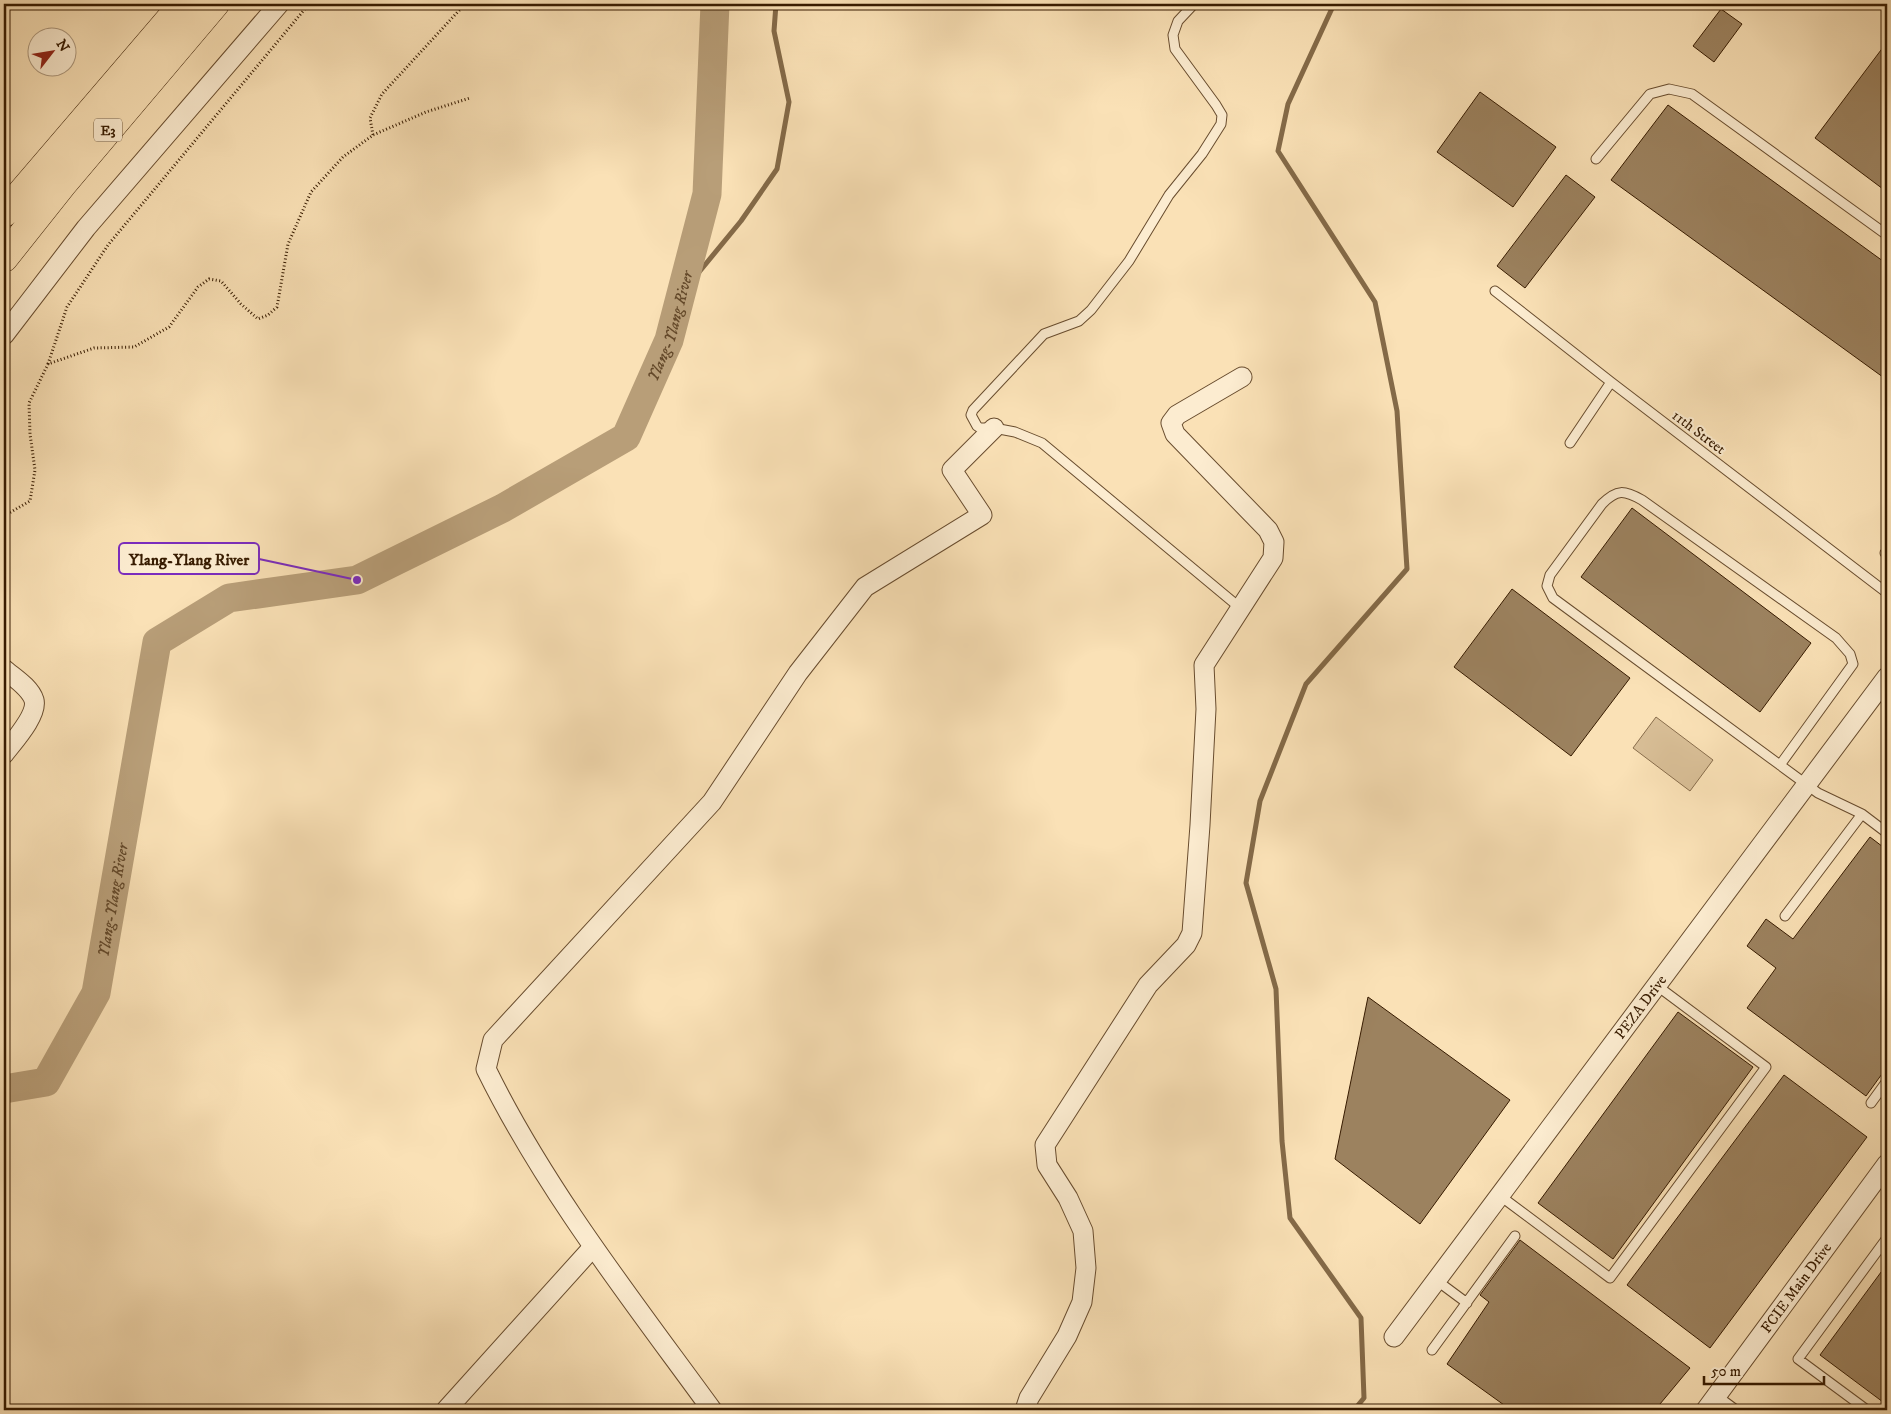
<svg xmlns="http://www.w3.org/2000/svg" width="1891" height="1414" viewBox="0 0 1891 1414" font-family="'IM FELL DW Pica',serif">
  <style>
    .green { fill: #d9bf97; stroke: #886d4c }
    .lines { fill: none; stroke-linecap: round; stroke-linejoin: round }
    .stream { stroke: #846a48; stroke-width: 5 }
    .river { stroke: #b89e78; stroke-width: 29 }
    .building { fill: #9c825f; stroke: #371b00 }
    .lane-casing { stroke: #684c2e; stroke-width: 11 }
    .street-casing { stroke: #684c2e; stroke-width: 21 }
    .highway-casing { stroke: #371b00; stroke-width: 29 }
    .path { stroke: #371b00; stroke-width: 3; stroke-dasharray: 1 2.5; stroke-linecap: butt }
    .lane { stroke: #fcecd0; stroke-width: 9 }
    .street { stroke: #fcecd0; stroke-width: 19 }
    .highway { stroke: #fae1b6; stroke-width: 28 }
    .labels { text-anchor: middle; stroke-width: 4; stroke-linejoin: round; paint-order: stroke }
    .shield { fill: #fcecd0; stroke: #725a3e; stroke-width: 1 }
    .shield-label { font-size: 14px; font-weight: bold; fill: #371b00 }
    .street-label { font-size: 15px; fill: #371b00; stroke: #fcecd0 }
    .water-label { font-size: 16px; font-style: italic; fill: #64492a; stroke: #fcecd0 }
    .leader { fill: none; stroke: #7b2cbf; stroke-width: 2 }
    .callout-dot { fill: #7b2cbf; stroke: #fcecd0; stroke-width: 2 }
    .callout { fill: #fcecd0; stroke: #7b2cbf; stroke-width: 2 }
    .callout-label { font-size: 16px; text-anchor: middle; font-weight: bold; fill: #371b00 }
  </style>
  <rect width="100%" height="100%" fill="#fae1b6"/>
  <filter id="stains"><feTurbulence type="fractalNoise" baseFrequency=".004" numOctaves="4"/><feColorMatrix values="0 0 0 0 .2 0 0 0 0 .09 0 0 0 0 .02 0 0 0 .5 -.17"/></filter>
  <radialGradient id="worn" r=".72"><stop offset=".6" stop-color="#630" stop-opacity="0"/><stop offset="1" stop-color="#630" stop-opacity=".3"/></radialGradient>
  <path class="green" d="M1656,717L1713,760L1690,791L1633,748Z"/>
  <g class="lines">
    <path class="stream" d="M1334,4L1288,104L1278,151L1375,302L1397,411L1407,569L1306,684L1260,801L1246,883L1276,989L1282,1141L1290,1218L1361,1318L1364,1398L1354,1410
      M681,294L741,221L777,169L789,102L774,31L776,4"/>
    <path class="river" id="s1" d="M4,1089L46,1082L96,993L157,642L229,598L357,580L503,508L626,437L669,340L707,194L715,4"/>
  </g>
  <path class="building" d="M1721,9L1742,24L1714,62L1693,46Z
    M1887,42V192L1815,138Z
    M1480,92L1556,147L1513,207L1437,152Z
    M1668,105L1887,264V380L1611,180Z
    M1566,175L1595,197L1525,288L1497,266Z
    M1632,508L1811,643L1760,712L1581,577Z
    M1512,589L1630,678L1571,756L1454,667Z
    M1870,837L1887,850V1067L1866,1096L1747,1008L1776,968L1747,946L1766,919L1793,939Z
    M1368,997L1510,1100L1420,1224L1335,1159Z
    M1678,1012L1753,1067L1613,1259L1538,1203Z
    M1784,1075L1867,1137L1710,1348L1627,1285Z
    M1520,1240L1690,1368L1655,1410H1511L1447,1364L1489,1302L1480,1295Z
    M1887,1264V1405L1820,1355Z"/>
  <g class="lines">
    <defs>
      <path id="lane" d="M1194,4L1178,21L1173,35L1175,49L1216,105L1222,115L1221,124L1202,154L1169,195L1129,261L1091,310L1079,321L1044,334L973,410L971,415L977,426L980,428H994L1015,432L1042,443L1239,607
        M1596,159L1650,94L1669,89L1692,94L1887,235
        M1495,291L1611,382L1887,593
        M1570,443L1611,382
        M1885,553L1887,551
        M1780,765L1853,664L1850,654L1836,638L1642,500C1624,490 1617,489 1602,504L1550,575L1547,586L1553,598L1818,793L1862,814L1887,833
        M1785,916L1862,814
        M1871,1103L1887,1081
        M1499,1195L1610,1278L1766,1067L1656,985
        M1436,1280L1467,1303
        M1432,1350L1515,1236
        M1717,1396L1736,1410
        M1867,1410L1798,1359L1887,1238"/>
      <g id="street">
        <path d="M4,335L86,228L279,4"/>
        <path d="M4,669C13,677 30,687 34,700C38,715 13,742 4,754"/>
        <path id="s2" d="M1394,1337L1887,677"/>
        <path d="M446,1410L593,1247"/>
        <path d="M712,1410C632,1300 546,1191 486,1069L493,1040L712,802L798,673L865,587L982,515L952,470L994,428"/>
        <path d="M1025,1410L1029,1398L1067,1336L1082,1302L1086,1268L1083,1231L1068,1198L1047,1165L1045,1145L1148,985L1186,945L1192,933L1200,825L1206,709L1204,665L1273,558L1274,542L1268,530L1175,434L1171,423L1177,415L1242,377"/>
        <path id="s3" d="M1706,1410L1887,1164"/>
      </g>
      <path id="highway" d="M4,213L183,4
        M4,258L62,185L215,4"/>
    </defs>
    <use href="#lane" class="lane-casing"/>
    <use href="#street" class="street-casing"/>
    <use href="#highway" class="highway-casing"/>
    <path class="path" d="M373,135L370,118L382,94L465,4
      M48,364L67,307L108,245L309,4
      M4,516L30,501L35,470L30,434L29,403L48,364L94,348L134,347L169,327L198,287L209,279L221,281L241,304L258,319L268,315L277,307L288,244L311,192L343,157L373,135L426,112L470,98"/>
    <use href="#lane" class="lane"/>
    <use href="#street" class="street"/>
    <use href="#highway" class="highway"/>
  </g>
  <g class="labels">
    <rect class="shield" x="94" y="118.5" width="28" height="23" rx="4"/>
    <g class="shield-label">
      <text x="108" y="135">E3</text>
    </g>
    <g class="street-label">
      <text transform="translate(1699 432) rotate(37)" y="5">11th Street</text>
      <text dy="5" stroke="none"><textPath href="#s2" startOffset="412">PEZA Drive</textPath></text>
      <text dy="5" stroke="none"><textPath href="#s3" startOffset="152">FCIE Main Drive</textPath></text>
    </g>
    <g class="water-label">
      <text dy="6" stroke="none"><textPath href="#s1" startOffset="1139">Ylang-Ylang River</textPath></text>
      <text dy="6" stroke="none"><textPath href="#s1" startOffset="239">Ylang-Ylang River</textPath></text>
    </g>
  </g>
  <path class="leader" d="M357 580L259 559"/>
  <circle class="callout-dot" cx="357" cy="580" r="5"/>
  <rect class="callout" x="119" y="543" width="140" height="31" rx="5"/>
  <g class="callout-label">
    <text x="189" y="565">Ylang-Ylang River</text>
  </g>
  <rect width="1891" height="1414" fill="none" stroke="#fae1b6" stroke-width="20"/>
  <rect x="5" y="5" width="1881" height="1404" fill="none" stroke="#371b00" stroke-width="2.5"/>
  <rect x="10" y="10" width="1871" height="1394" fill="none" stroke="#371b00"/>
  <g transform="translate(52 52) rotate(59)"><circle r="24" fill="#fcecd0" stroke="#ad987d"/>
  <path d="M0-4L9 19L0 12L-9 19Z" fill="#8f2418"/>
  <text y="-8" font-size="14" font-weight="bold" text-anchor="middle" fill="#371b00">N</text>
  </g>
  <path d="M1704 1376v8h120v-8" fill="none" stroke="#371b00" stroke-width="2.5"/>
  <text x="1711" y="1376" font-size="15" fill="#371b00" stroke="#fcecd0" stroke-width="4" paint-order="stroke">50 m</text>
  <rect width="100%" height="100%" filter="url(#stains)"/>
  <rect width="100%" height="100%" fill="url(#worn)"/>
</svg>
